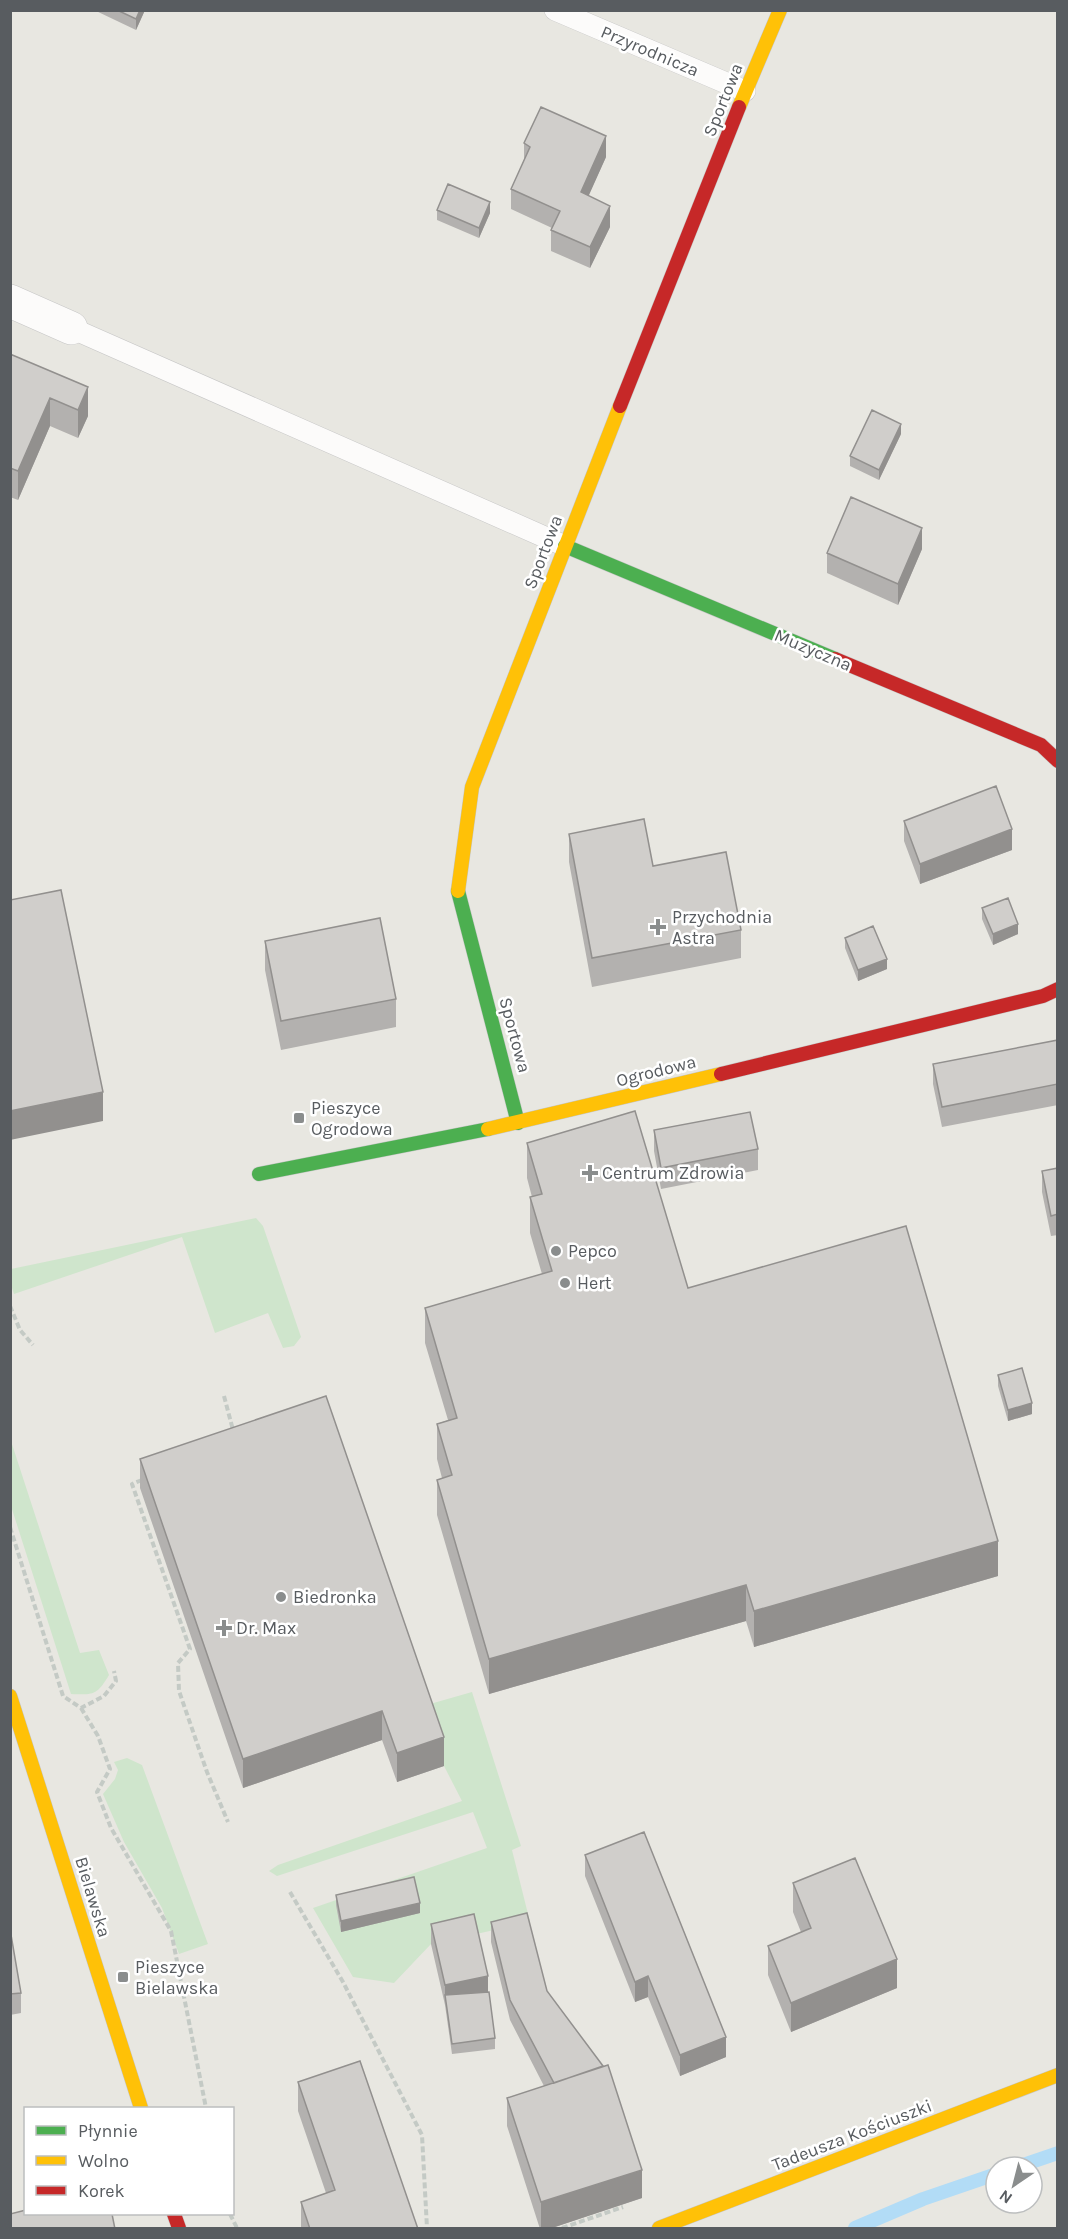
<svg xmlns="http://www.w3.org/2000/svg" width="1068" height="2239" viewBox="0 0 1068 2239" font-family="Karla,sans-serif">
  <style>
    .green { fill: #cfe5cc }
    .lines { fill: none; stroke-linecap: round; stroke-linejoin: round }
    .stream { stroke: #b2dcf6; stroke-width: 14 }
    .lane-casing { stroke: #c6c6c6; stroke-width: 22 }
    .street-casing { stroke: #c6c6c6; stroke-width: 34 }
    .fast-casing { stroke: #c5c6c5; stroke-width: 15 }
    .slow-casing { stroke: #c5c6c5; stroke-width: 15 }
    .jam-casing { stroke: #c5c6c5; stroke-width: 15 }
    .path { stroke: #c4cac5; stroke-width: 4; stroke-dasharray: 6 3; stroke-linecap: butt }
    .lane { stroke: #fcfbfa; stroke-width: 21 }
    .street { stroke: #fcfbfa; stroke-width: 33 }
    .fast { stroke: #4caf50; stroke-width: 14 }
    .slow { stroke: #ffc107; stroke-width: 14 }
    .jam { stroke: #c62828; stroke-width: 14 }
    .wall { fill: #b3b1af }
    .shaded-wall { fill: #92908e }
    .building { fill: #d0cecb; stroke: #92908e; stroke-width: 1.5 }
    .poi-dot { fill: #8a8d8d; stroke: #fff; stroke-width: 2 }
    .labels { text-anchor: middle; stroke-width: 5; stroke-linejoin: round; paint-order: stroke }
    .street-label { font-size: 18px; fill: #585c60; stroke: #fff }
    .poi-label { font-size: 18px; fill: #585c60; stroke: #fff; text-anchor: start }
  </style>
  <rect width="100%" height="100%" fill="#e8e7e1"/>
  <path class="green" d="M256,1218L263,1226L301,1337L294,1346L283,1348L268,1313L215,1333L182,1237L14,1294L11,1285V1269Z
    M10,1438L80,1653L99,1650L109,1675C97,1695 94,1695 71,1694L11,1506Z
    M472,1692L521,1846L512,1850L530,1922L431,1944L394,1983L353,1977L313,1908L487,1848L473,1812L277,1876L269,1871L278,1865L462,1801L444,1766L423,1706Z
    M127,1758L142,1765L208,1944L179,1954L162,1908L124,1842L103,1794L115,1779L118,1770L114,1762Z"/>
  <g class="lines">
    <path class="stream" d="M1017,2167L1058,2153
      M855,2228L923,2199L996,2174"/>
    <defs>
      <path id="lane" d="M555,10L745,91
        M71,328L565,546"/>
      <path id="street" d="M10,301L71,328"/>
      <path id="fast" d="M565,546L835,659
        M458,891L518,1123
        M259,1174L488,1129"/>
      <path id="slow" d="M739,107L780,10
        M458,891L472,787L620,406
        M488,1129L721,1074
        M10,1696L141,2108
        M659,2228L1058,2075"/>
      <path id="jam" d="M620,406L739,107
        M835,659L1041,745L1058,761
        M721,1074L1043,996L1058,989
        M174,2214L179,2228"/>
    </defs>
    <use href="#lane" class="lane-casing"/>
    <use href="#street" class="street-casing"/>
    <use href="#fast" class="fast-casing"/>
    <use href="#slow" class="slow-casing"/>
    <use href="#jam" class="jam-casing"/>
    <path class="path" d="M10,1306L20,1330L33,1345
      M224,1396L233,1430
      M142,1480L132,1484L190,1649L178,1663L179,1691L207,1772L228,1822
      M10,1527L63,1696L81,1708L104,1696L116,1681L114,1671
      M81,1708L98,1736L110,1769L97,1792L111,1828L171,1931L206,2108
      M290,1892L343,1982L422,2135L427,2228
      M230,2214L237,2228
      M562,2228L623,2207"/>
    <use href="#lane" class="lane"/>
    <use href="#street" class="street"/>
    <use href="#fast" class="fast"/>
    <use href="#slow" class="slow"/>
    <use href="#jam" class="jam"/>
  </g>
  <path class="wall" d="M94,10H145L136,30Z
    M524,143L606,157L588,196L610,227L590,268L551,251V230L552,228L511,209V189L524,160Z
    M437,210L490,213L479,238L437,220Z
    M10,354L88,416L78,438L50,426L18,500L10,497Z
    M901,434L879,480L850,466V456Z
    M922,549L898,605L827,573V553Z
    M904,821L1012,850L920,884L904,841Z
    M569,834L653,866L741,930V958L592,987L569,862Z
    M982,908L1018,934L993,945L982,919Z
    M845,938L887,969L858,981L845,948Z
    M265,941L396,999V1027L281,1050L265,970Z
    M1058,1040V1105L942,1127L933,1084V1064Z
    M654,1130L758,1149V1170L661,1189L654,1151Z
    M527,1143L688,1288L998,1576L754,1647L746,1621L489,1694L437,1515V1480L442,1478L437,1459V1424L448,1420L425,1343V1308L542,1274L530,1233V1197H532L527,1178Z
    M1058,1168V1235L1051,1236L1042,1192V1171Z
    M998,1375L1032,1414L1008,1421L998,1386Z
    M140,1459L444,1766L397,1782L382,1740L243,1788L140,1488Z
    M585,1855L726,2057L680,2076L648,1997L635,2002L585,1876Z
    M793,1883L897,1988L791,2032L768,1975V1946L801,1932L793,1912Z
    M336,1895L420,1913L341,1932L336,1905Z
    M491,1922L547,1991L642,2198L549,2229H540L507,2126V2098L544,2086L510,2020L491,1942Z
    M431,1924L488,1992L495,2038V2049L452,2054L445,2005L431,1944Z
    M10,1929L21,1993V2013L10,2015Z
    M298,2082L418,2229H301V2202L326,2193L298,2111Z"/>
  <path class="shaded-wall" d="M140,10H145L136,30V19Z
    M606,136V157L581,213V192Z
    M490,202V213L479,238V228Z
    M610,206V227L590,268V247Z
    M88,387V416L78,438V410Z
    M50,398V426L18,500V471Z
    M901,424V434L879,480V470Z
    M922,528V549L898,605V584Z
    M1012,829V850L920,884V864Z
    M1018,924V934L993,945V934Z
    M887,959V969L858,981V970Z
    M103,1092V1121L10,1140V1111Z
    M1032,1403V1414L1008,1421V1410Z
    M998,1541V1576L754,1647V1611Z
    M746,1585V1621L489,1694V1659Z
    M382,1711V1740L243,1788V1759Z
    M444,1737V1766L397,1782V1753Z
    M420,1903V1913L341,1932V1921Z
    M897,1959V1988L791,2032V2003Z
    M488,1976V1996L445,1995V1985Z
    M648,1976V1997L635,2002V1982Z
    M726,2037V2057L680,2076V2055Z
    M642,2170V2198L549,2229H541V2202Z"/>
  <path class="building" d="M117,10H140L136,19Z
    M541,107L606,136L581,192L610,206L590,247L551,230L560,211L511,189L530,147L524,143Z
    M448,184L490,202L479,228L437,210Z
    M10,354L88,387L78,410L50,398L18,471L10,468Z
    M872,410L901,424L879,470L850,456Z
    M851,497L922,528L898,584L827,553Z
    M996,786L1012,829L920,864L904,821Z
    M644,819L653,866L726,852L741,930L592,958L569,834Z
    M61,890L103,1092L10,1111V900Z
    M1008,898L1018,924L993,934L982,908Z
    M380,918L396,999L281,1021L265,941Z
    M873,926L887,959L858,970L845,938Z
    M1058,1040V1084L942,1107L933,1064Z
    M635,1111L688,1288L906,1226L998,1541L754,1611L746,1585L489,1659L437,1480L452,1475L437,1424L457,1418L425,1308L552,1271L530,1197L542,1194L527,1143Z
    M750,1112L758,1149L661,1168L654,1130Z
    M1058,1168V1214L1051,1216L1042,1171Z
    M1022,1368L1032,1403L1008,1410L998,1375Z
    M326,1396L444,1737L397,1753L382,1711L243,1759L140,1459Z
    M644,1832L726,2037L680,2055L648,1976L635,1982L585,1855Z
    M855,1858L897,1959L791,2003L768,1946L811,1928L793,1883Z
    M414,1877L420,1903L341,1921L336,1895Z
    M527,1913L547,1991L603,2066L554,2083L510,2000L491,1922Z
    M474,1914L488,1976L445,1985L431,1924Z
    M10,1929L21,1993L10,1994Z
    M489,1992L495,2038L452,2044L445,1995Z
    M360,2061L418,2229H310L301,2202L335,2190L298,2082Z
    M608,2065L642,2170L541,2202L507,2098Z
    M26,2210V2214H112L115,2229H10V2214Z"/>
  <g class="poi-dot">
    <path d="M655 918h6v6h6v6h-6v6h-6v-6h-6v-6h6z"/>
    <rect x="293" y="1112" width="12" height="12" rx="3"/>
    <path d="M587 1164h6v6h6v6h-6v6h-6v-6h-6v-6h6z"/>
    <circle cx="556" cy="1251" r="6"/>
    <circle cx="565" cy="1283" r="6"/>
    <circle cx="281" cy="1597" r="6"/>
    <path d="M221 1619h6v6h6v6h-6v6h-6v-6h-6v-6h6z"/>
    <rect x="117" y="1971" width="12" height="12" rx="3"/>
  </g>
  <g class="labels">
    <g class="street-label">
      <text transform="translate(650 51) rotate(23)" y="6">Przyrodnicza</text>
      <text transform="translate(723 100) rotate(-68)" y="6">Sportowa</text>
      <text transform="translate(543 552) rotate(-69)" y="6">Sportowa</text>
      <text transform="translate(813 650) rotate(23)" y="6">Muzyczna</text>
      <text transform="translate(515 1035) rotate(75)" y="6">Sportowa</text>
      <text transform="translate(656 1071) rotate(-14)" y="6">Ogrodowa</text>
      <text transform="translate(93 1897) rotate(73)" y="6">Bielawska</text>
      <text transform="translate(852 2135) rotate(-21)" y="6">Tadeusza Kościuszki</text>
    </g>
    <g class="poi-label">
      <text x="672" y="923">Przychodnia<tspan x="672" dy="21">Astra</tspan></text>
      <text x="311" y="1114">Pieszyce<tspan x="311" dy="21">Ogrodowa</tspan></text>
      <text x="602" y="1179">Centrum Zdrowia</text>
      <text x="568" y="1257">Pepco</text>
      <text x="577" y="1289">Hert</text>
      <text x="293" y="1603">Biedronka</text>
      <text x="236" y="1634">Dr. Max</text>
      <text x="135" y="1973">Pieszyce<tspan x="135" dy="21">Bielawska</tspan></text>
    </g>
  </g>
  <rect width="1068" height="2239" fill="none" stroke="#585c60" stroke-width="24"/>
  <rect x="24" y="2107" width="210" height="108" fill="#ffffff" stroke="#bcbebf" stroke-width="1.5"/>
  <rect x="36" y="2126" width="30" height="9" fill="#4caf50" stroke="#bcbebf" stroke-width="1.5"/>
  <text x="78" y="2137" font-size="18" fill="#585c60">Płynnie</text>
  <rect x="36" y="2156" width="30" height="9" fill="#ffc107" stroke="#bcbebf" stroke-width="1.5"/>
  <text x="78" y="2167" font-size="18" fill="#585c60">Wolno</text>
  <rect x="36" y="2186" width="30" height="9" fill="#c62828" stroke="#bcbebf" stroke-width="1.5"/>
  <text x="78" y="2197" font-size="18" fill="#585c60">Korek</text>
  <g transform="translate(1014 2185) rotate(215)"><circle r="28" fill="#ffffff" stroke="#bcbebf" stroke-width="1.5"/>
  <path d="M0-4.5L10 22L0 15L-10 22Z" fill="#8a8d8d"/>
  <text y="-9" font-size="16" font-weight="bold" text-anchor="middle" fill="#585c60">N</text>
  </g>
</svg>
